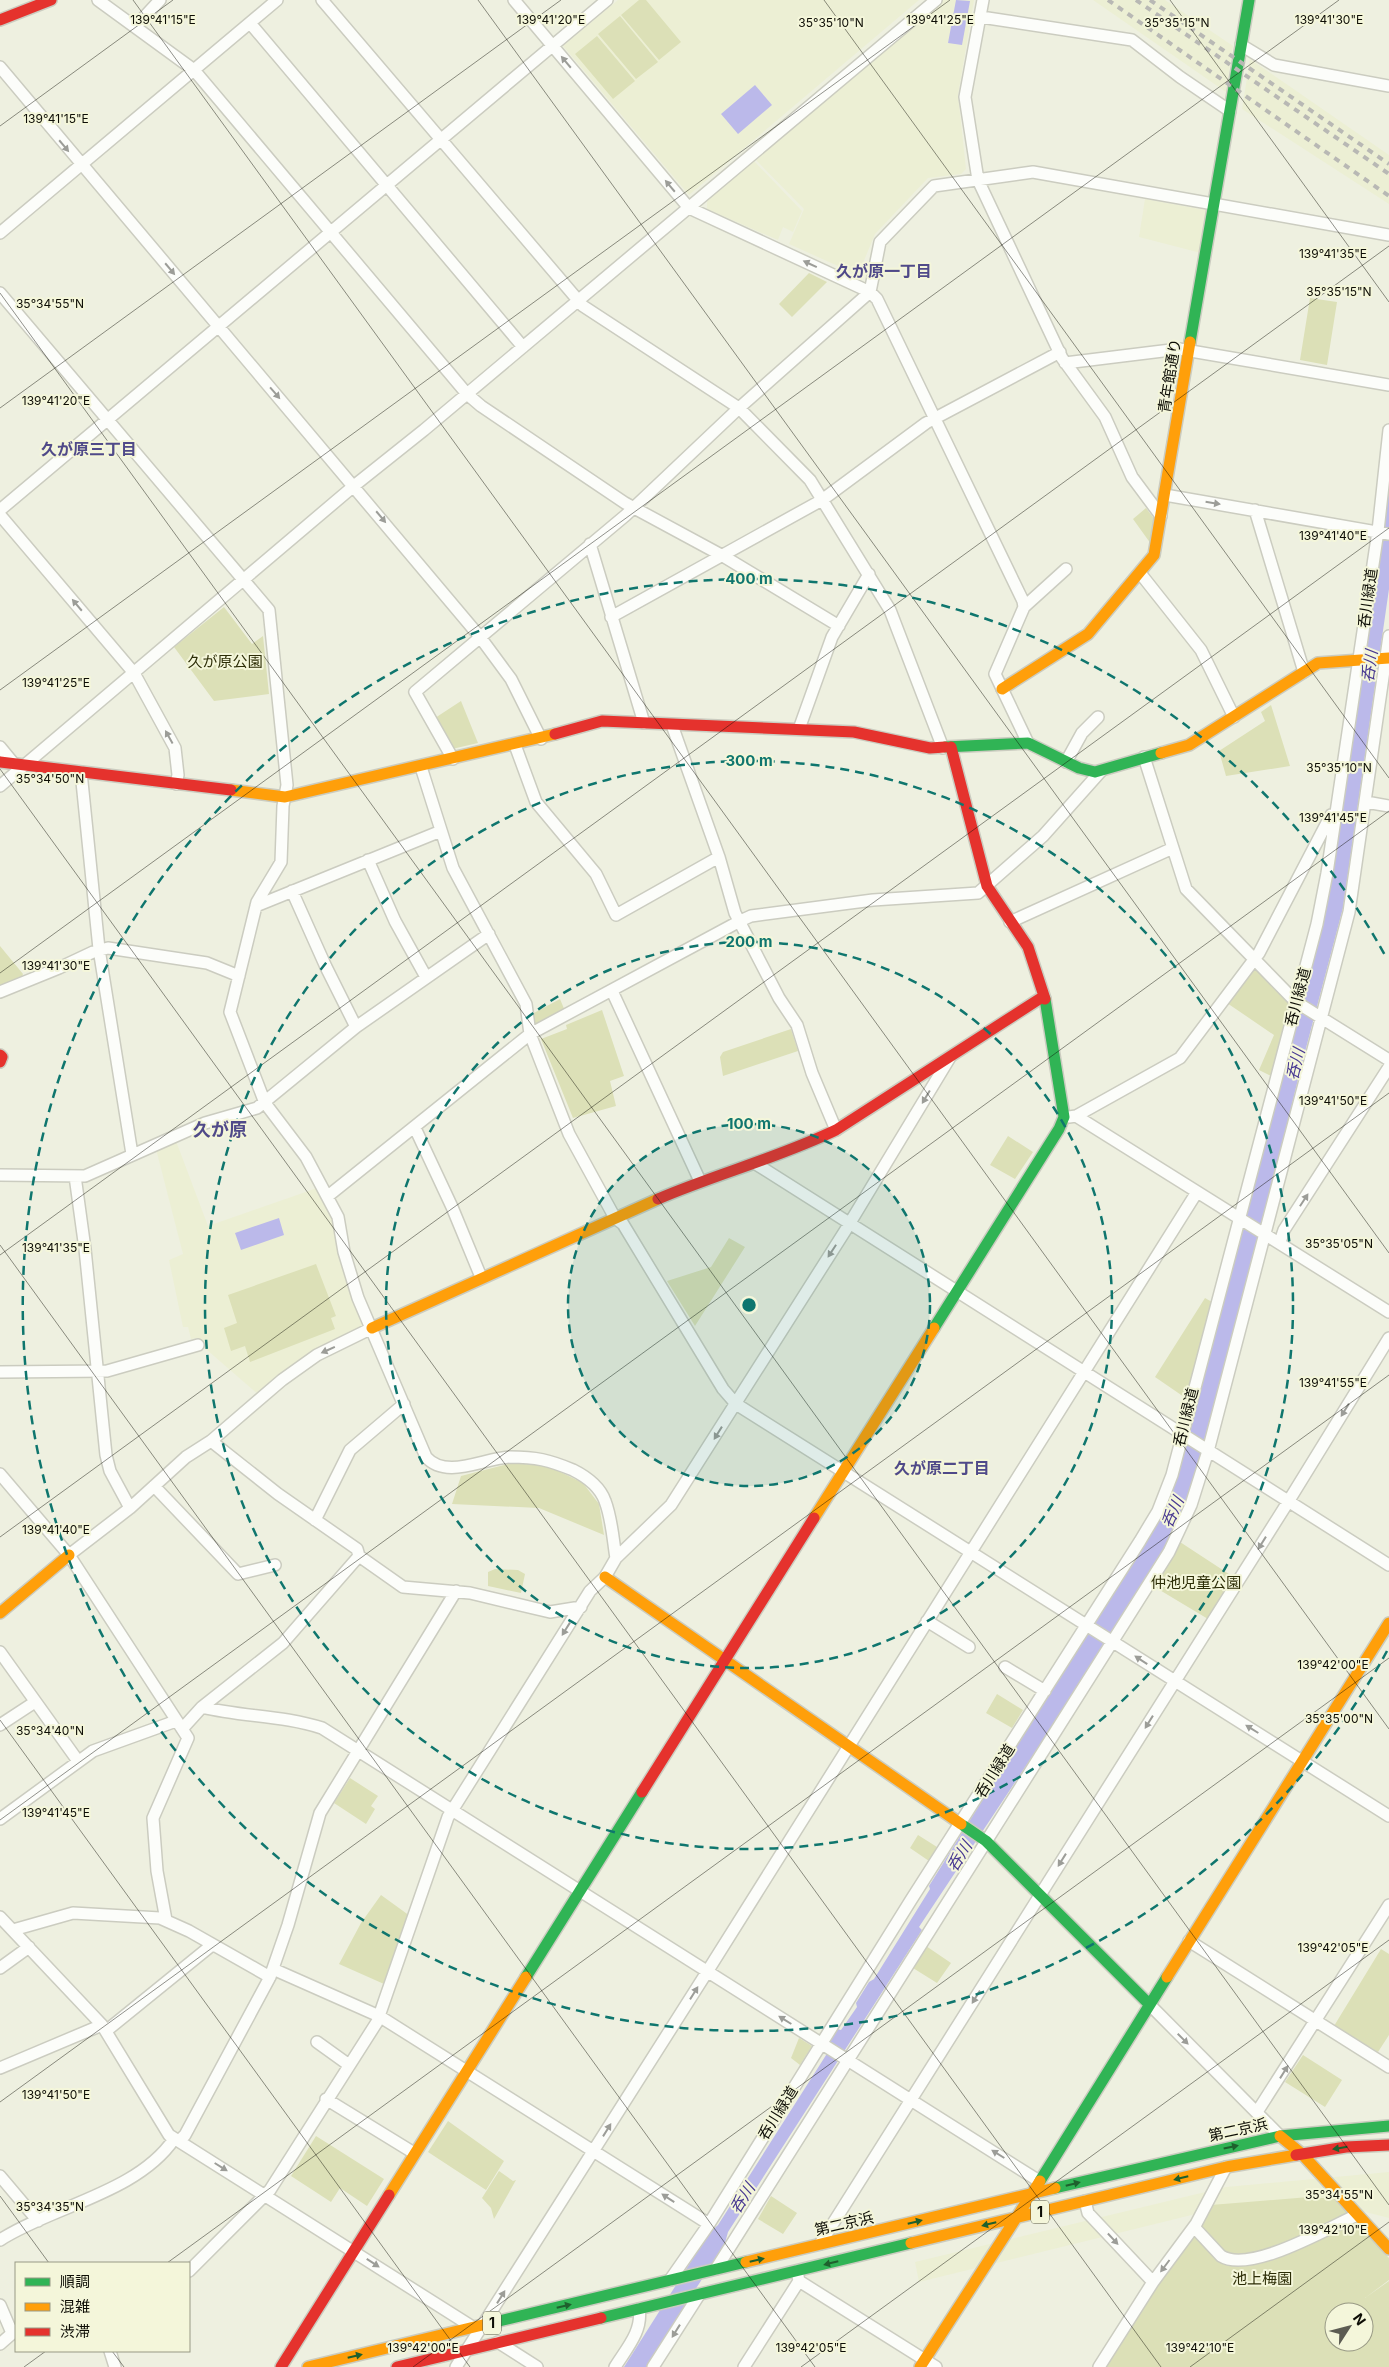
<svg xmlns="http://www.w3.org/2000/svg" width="1389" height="2367" viewBox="0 0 1389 2367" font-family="Inter,'Noto Sans JP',sans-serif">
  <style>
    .built { fill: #ecefd4 }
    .green { fill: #dce0b7; fill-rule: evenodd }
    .water { fill: #bbb9ea }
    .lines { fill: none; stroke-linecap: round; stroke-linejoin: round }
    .street-casing { stroke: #cbccc0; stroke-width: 14 }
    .fast-casing { stroke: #cbccc0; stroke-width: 14 }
    .slow-casing { stroke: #cbccc0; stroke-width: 14 }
    .jam-casing { stroke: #cbccc0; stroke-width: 14 }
    .street { stroke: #fcfdfa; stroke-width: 11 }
    .fast { stroke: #30b455; stroke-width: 11 }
    .slow { stroke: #ff9f0a; stroke-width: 11 }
    .jam { stroke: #e5322d; stroke-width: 11 }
    .rail { stroke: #b8b8b4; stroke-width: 4; stroke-dasharray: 6 6; stroke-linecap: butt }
    .oneway { fill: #9c9d98 }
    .oneway2 { fill: #1e602d }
    .ticks { fill: none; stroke: #0d0d05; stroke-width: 1; stroke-opacity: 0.45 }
    .ring { fill: none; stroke: #0f766e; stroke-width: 2.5; stroke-dasharray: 9 6 }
    .labels { text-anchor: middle; stroke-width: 4; stroke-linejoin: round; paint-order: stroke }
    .shield { fill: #f4f6da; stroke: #525345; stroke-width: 1 }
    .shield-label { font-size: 14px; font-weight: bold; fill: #0d0d05 }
    .street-label { font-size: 15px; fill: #0d0d05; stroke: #f4f6da }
    .park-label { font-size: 15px; fill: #2c2d06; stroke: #f4f6da }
    .neighbourhood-label { font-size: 16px; font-weight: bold; fill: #504a89; stroke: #f4f6da }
    .water-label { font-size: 16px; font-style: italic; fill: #483992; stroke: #f4f6da }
    .quarter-label { font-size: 18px; font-weight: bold; fill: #504a89; stroke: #f4f6da }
    .ticks-label { font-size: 12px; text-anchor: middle; fill: #0d0d05; stroke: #f4f6da; stroke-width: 4; stroke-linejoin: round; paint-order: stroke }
    .centre { fill: #0f766e; stroke: #f4f6da; stroke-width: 2.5 }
    .ring-label { font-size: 15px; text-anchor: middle; font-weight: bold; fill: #0f766e; stroke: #f4f6da; stroke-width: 4; stroke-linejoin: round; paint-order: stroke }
  </style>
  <rect width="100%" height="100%" fill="#eef0e0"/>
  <path class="built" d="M618,0H919L689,195L563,46Z
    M942,0H974L958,95L966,169L961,174L928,178L875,234L858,275L789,244L804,209L756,160Z
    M1093,0H1165L1233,46L1226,92Z
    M1250,59L1389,155V204L1242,109Z
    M754,161L802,211L793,232L783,227L778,240L707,209V201Z
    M1145,199L1206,210L1201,253L1139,237Z
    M176,1141L208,1226L317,1188L332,1213L342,1268L365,1325L363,1331L259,1395L199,1343L197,1338L191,1339L188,1327H183L169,1260L183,1254L156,1149Z
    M1389,2172V2218L1365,2212L1224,2207L919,2282L915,2262L1226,2187Z"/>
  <path class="green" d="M639,0H646L681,42L659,60L621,15Z
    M620,16L658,62L636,79L598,34Z
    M597,36L635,81L613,99L575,54Z
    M809,273L827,282L792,317L779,304Z
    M1310,298L1337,302L1327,365L1300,360Z
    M1146,508L1155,520L1151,544L1133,519Z
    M224,607L252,644L263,636L269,694L214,701L174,647Z
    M461,701L478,743L452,749L435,718Z
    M1271,705L1290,766L1226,776L1219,751L1265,721L1261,712Z
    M0,946L23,974L21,979L0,986Z
    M1254,968L1293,1008L1273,1077L1259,1070L1274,1035L1227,1003Z
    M560,999L565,1011L538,1026L535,1023L532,1014Z
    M602,1010L624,1076L610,1081L616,1106L573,1118L541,1039L567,1029L566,1025Z
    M791,1029L798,1051L723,1076L720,1057L723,1052Z
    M1008,1136L1033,1152L1015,1179L990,1165Z
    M729,1238L745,1247L695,1326L667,1281L711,1267Z
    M316,1264L336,1316L331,1318L335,1329L250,1362L245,1346L231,1351L224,1328L237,1323L228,1295Z
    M1205,1298L1212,1302L1187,1399L1155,1377Z
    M512,1463L546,1465L583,1483L599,1504L604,1535L539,1508L452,1504L461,1476Z
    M1180,1542L1235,1578L1208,1619L1153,1586Z
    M495,1569L518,1570L525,1574L521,1593L488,1586V1572Z
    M997,1694L1023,1710L1012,1728L986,1713Z
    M350,1778L378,1796L371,1806L375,1809L366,1824L334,1803Z
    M918,1835L937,1847L929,1861L910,1848Z
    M381,1895L410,1916L384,1984L339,1964L361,1923Z
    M926,1946L951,1963L937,1983L913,1968Z
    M1381,1949L1389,1954V2035L1378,2052L1334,2026Z
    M799,2038L812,2046L800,2065L791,2058Z
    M1303,2055L1342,2080L1325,2107L1285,2082Z
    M448,2121L504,2161L486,2190L428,2152Z
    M316,2136L384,2179L367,2206L340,2188L331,2202L291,2176Z
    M499,2171L513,2181L516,2180L494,2219L491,2208L482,2198Z
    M771,2196L797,2213L783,2234L758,2219Z
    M1309,2197L1336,2199L1389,2258V2280L1365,2298L1389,2281V2367H1102L1155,2285L1190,2242L1211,2205ZM1334,2312H1364V2342H1334Z"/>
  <path class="water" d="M956,0L970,1L962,45L948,43Z
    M755,85L772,105L738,134L721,114Z
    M1389,439V589L1343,908L1301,1067L1260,1237L1186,1506L1166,1545L1067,1704L919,1927L922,1930L728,2232L725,2243L646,2367H624L709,2233L718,2225L828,2052L824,2049L837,2029L841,2030L857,2007L856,2003L869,1982L874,1979L930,1889L929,1886L1160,1515L1317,924Z
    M279,1218L284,1235L241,1250L235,1233Z"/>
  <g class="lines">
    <defs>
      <path id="street" d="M98,0L194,70L467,394L481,406L625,503L723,556L839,626
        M322,0L583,306L739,408L810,480L890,610L943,748
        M514,0L689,208L870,292L877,299L1023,601L1024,607L995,674L1028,743
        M983,0L965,97L978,180L1062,358L1105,417L1132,477L1161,516
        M981,17L1132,40L1180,77L1230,111
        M250,23L523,347
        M136,26L160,0
        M1241,45L1274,65L1389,86
        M0,67L480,637L511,679L541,739
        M0,233L277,0
        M0,293L269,610L287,785L283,806L281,862L257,902L230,1012L265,1103L306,1157L338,1217L344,1252L358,1298L426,1457C446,1480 484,1458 510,1457C536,1457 549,1460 573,1470C587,1477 600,1487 605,1501C612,1519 613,1540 616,1558
        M1065,363L1179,349L1389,385
        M1165,495L1389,534
        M0,510L607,0
        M1255,510L1304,672
        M0,515L134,673L175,748L178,775L176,784
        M590,544L644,723
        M1140,573L1201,650L1234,717
        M1024,607L1066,569
        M611,617L822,500L926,423L1060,352
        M672,725L719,857L735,913L779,998L797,1025L812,1073L836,1130
        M799,729L832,637L869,574
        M515,745L536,802L596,874L616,915L719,857
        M0,747L14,764
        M1144,757L1186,889L1296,1002L1389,1060
        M453,759L415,692L626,515L739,408L870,292L880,242L934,186L1033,172L1389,235
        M1066,762L1082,733L1098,717
        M421,767L453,868L526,1004L530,1034L569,1134L615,1218L623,1224L723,1389L736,1404L1389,1816
        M81,772L99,949L132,1154
        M0,786L355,485L424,430L936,0
        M1366,802L1389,806
        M368,860L395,921L426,977
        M292,891L326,967L356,1027
        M256,906L441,831
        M1010,922L1173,848
        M612,991L700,1181
        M0,992L59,968L93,952L108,948L207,963L239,976
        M1076,1116L1180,1058L1259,953L1331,815
        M1069,1117L1076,1116L1389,1312
        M415,1128L452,1207L481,1277
        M756,1164L1389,1565
        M0,1175L85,1176L205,1123L257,1108L356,1027L489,934
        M75,1176L85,1249L106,1455L110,1471L130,1508
        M328,1196L530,1034L740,921L751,916L873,900L978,893L1043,836L1101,771
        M1280,1242L1284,1230L1389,1067
        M0,1372L107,1371L198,1345
        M211,1441L278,1494L357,1549L359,1556L403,1587L470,1593L550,1612L581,1607
        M0,1474L69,1555L188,1738L153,1818L157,1871L166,1920
        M154,1486L238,1574L275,1565
        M315,1520L350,1450L404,1404
        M69,1555L130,1508L186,1457L211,1441L282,1380L317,1355L372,1328
        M927,1621L969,1647
        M0,1652L78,1761
        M1005,1667L1045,1691
        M202,1707C241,1717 283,1715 322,1728L1039,2181
        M0,1725L35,1702
        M182,1729L202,1707L283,1643L359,1556
        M0,1819L93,1751L176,1721
        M0,1917L102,2025L169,2135L474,2328
        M13,1930L73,1913L160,1918L189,1931L270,1977
        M1189,1941L1389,2067
        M0,1968L29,1947
        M273,1969L379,2016L709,2224
        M1149,2004L1280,2136
        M106,2031L212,1945
        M317,2042L349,2065
        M0,2068L102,2025
        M326,2099L414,2153
        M1257,2112L1389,1905
        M179,2141L185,2135L270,1977L288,1925L320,1813L456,1591
        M0,2176L38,2221
        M1085,2201L1088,2213L1153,2282
        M1194,2227L1221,2256C1250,2274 1328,2228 1357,2215
        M0,2240C53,2206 137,2193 174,2139
        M820,2244L1288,1502L1389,1338
        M716,2269L1169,1552L1191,1505L1208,1451L1349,912L1389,636
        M189,2271L270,2190L377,2022L448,1817L590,1591L605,1577L616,1558L671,1505L845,1231L949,1059
        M797,2271L799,2281L936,2367
        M670,2280L709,2224L911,1900L1140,1541L1158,1511L1172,1475L1317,924L1327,873L1378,531L1389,430
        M0,2305L12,2333
        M498,2342L537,2367
        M0,2344L16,2330
        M110,2351L115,2367
        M456,2367L707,1972L1197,1192
        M615,2367C626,2349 643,2331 639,2309
        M653,2367L699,2295
        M744,2367L799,2281
        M1099,2367L1153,2282L1196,2224L1226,2167"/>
      <path id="fast" d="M1190,342L1249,0
        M945,747L1028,743L1079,768L1095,772L1161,753
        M934,1328L1059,1129L1064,1117L1045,999
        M964,1826L986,1841L1149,2004
        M526,1977L642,1792
        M1040,2181L1167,1977
        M1055,2188L1280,2136L1389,2126
        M601,2318L911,2243
        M495,2322L746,2262"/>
      <path id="slow" d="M1002,689L1088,634L1154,555L1190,342
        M1161,753L1189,745L1318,663L1389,658
        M231,790L285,797L555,734
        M372,1328L658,1199
        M814,1518L934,1328
        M605,1577L961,1824
        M0,1613L69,1555
        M1167,1977L1389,1623
        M1280,2136L1302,2154L1389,2249
        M389,2195L526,1977
        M911,2243L1226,2167L1296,2155
        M746,2262L1055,2188
        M308,2367L495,2322
        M920,2367L1040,2181"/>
      <path id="jam" d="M0,20L51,0
        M555,734L602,721L854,732L930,748L945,747
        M951,747L987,886L1028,947L1045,999
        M0,762L231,790
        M0,1055L2,1057L0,1062
        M658,1199C716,1174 778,1158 836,1130L1044,996
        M642,1792L814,1518
        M1296,2155L1346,2147L1389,2145
        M281,2367L389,2195
        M397,2367L601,2318"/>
    </defs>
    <use href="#street" class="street-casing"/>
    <use href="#fast" class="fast-casing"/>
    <use href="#slow" class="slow-casing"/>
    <use href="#jam" class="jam-casing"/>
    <use href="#street" class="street"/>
    <use href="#fast" class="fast"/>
    <use href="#slow" class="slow"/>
    <use href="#jam" class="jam"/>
    <path class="rail" d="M1108,0L1389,196
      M1136,0L1389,174
      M1150,0L1389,164"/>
  </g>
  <defs><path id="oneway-solid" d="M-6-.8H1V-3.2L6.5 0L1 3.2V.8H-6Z" transform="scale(1.25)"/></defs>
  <g class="oneway">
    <use href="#oneway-solid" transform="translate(566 62) rotate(-130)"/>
    <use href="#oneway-solid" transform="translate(64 146) rotate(50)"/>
    <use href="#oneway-solid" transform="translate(670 186) rotate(-130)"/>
    <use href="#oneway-solid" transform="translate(810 264) rotate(-155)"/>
    <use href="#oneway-solid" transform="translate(170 269) rotate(50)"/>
    <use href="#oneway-solid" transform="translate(275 393) rotate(49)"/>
    <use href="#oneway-solid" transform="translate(1213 503) rotate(9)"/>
    <use href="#oneway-solid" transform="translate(381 517) rotate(50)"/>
    <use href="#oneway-solid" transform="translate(77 605) rotate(-130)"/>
    <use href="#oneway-solid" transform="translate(169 737) rotate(-119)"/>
    <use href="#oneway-solid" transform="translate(926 1097) rotate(121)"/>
    <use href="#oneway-solid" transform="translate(1304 1200) rotate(-57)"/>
    <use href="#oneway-solid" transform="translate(832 1251) rotate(123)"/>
    <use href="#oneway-solid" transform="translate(328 1350) rotate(156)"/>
    <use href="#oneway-solid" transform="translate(1345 1410) rotate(122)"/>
    <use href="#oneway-solid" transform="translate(718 1433) rotate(122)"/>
    <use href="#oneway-solid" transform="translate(1262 1543) rotate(122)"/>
    <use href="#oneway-solid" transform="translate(566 1629) rotate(122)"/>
    <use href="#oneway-solid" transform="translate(1141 1660) rotate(-147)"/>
    <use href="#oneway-solid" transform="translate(1149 1722) rotate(122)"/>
    <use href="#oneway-solid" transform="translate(1252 1729) rotate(-148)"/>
    <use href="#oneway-solid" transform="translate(1062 1860) rotate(122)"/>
    <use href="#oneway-solid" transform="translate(694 1993) rotate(-58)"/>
    <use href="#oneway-solid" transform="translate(976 1997) rotate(122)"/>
    <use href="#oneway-solid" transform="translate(785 2020) rotate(-148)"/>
    <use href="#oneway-solid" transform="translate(1183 2039) rotate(45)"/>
    <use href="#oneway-solid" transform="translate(1284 2072) rotate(-58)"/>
    <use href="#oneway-solid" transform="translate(607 2130) rotate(-58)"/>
    <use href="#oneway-solid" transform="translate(998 2154) rotate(-148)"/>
    <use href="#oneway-solid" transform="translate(221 2167) rotate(32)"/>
    <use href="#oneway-solid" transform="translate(668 2198) rotate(-147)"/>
    <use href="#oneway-solid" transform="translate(1113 2239) rotate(47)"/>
    <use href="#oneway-solid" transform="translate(373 2263) rotate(33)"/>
    <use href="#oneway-solid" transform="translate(1165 2266) rotate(127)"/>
    <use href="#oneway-solid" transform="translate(501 2297) rotate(-58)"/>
    <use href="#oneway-solid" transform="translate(676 2331) rotate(122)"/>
  </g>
  <g class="oneway2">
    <use href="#oneway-solid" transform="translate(1231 2147) rotate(-12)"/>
    <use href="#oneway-solid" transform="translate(1340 2148) rotate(171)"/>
    <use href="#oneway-solid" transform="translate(1181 2178) rotate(166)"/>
    <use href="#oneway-solid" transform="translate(1073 2184) rotate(-14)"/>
    <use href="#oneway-solid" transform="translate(915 2222) rotate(-14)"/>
    <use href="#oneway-solid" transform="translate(989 2224) rotate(166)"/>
    <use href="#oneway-solid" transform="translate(757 2260) rotate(-13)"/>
    <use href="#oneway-solid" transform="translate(831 2263) rotate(166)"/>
    <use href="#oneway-solid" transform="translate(564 2306) rotate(-13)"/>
    <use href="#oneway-solid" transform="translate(355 2356) rotate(-13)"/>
  </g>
  <path class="ticks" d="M133,0L1389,1729M478,0L1389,1253M824,0L1389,778M1170,0L1389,302M0,126L173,0M0,293L1389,2205M0,408L561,0M0,690L950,0M0,769L1161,2367M0,973L1339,0M0,1245L815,2367M0,1255L1389,246M0,1537L1389,528M0,1720L470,2367M0,1820L1389,811M0,2102L1389,1093M0,2196L49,2263M167,2263L1389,1375M112,2351L124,2367M24,2367L46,2351M413,2367L1389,1658M801,2367L1389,1940M1190,2367L1389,2222"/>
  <circle cx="749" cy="1305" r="181" fill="#0f766e" fill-opacity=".12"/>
  <g class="ring">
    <circle cx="749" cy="1305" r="181"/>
    <circle cx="749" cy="1305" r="363"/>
    <circle cx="749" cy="1305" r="544"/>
    <path d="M1387 1651A726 726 0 1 1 1387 959"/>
  </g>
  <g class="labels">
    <g class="shield">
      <rect x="1031" y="2200.5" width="18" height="23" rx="4"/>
      <rect x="483" y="2311.5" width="18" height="23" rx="4"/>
    </g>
    <g class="shield-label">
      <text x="1040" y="2217">1</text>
      <text x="492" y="2328">1</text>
    </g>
    <g class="street-label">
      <text transform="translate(1170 376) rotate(-81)" y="5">青年館通り</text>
      <text transform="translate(1368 598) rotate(-82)" y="5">呑川緑道</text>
      <text transform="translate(1298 997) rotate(-75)" y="5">呑川緑道</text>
      <text transform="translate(1186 1417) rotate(-76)" y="5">呑川緑道</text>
      <text transform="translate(995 1771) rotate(-58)" y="5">呑川緑道</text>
      <text transform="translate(778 2113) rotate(-58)" y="5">呑川緑道</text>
      <text transform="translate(1238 2130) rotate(-12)" y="5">第二京浜</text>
      <text transform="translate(844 2224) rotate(-13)" y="5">第二京浜</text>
    </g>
    <g class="park-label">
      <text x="225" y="667">久が原公園</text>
      <text x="1196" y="1588">仲池児童公園</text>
      <text x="1262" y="2284">池上梅園</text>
    </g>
    <g class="neighbourhood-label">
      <text x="884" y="277">久が原一丁目</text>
      <text x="89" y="455">久が原三丁目</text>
      <text x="942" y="1474">久が原二丁目</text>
    </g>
    <g class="water-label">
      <text transform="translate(1369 666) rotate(-82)" y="6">呑川</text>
      <text transform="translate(1295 1064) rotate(-76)" y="6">呑川</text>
      <text transform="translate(1172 1512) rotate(-66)" y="6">呑川</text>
      <text transform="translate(959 1856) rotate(-58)" y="6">呑川</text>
      <text transform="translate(742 2198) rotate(-58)" y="6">呑川</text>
    </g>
    <g class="quarter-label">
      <text x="220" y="1136">久が原</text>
    </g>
  </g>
  <g class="ticks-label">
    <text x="1329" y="24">139°41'30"E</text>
    <text x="163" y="24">139°41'15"E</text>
    <text x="551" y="24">139°41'20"E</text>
    <text x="940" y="24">139°41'25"E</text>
    <text x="831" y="27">35°35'10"N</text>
    <text x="1177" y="27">35°35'15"N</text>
    <text x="56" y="123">139°41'15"E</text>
    <text x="1333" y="258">139°41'35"E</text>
    <text x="1339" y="296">35°35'15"N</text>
    <text x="50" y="308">35°34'55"N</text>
    <text x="56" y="405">139°41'20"E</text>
    <text x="1333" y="540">139°41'40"E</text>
    <text x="56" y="687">139°41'25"E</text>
    <text x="1339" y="772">35°35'10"N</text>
    <text x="50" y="783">35°34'50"N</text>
    <text x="1333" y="822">139°41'45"E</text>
    <text x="56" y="970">139°41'30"E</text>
    <text x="1333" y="1105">139°41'50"E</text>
    <text x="1339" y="1248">35°35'05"N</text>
    <text x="56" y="1252">139°41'35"E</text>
    <text x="1333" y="1387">139°41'55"E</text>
    <text x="56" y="1534">139°41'40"E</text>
    <text x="1333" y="1669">139°42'00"E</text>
    <text x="1339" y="1723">35°35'00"N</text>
    <text x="50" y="1735">35°34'40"N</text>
    <text x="56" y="1817">139°41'45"E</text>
    <text x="1333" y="1952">139°42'05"E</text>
    <text x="56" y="2099">139°41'50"E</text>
    <text x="1339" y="2199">35°34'55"N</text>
    <text x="50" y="2211">35°34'35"N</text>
    <text x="1333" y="2234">139°42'10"E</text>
    <text x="423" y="2352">139°42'00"E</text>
    <text x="811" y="2352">139°42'05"E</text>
    <text x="1200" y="2352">139°42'10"E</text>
  </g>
  <circle cx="749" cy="1305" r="8" class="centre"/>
  <g class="ring-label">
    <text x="749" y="584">400 m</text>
    <text x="749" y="766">300 m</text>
    <text x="749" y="947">200 m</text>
    <text x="749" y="1129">100 m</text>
  </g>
  <rect x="15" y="2262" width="175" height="90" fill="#f4f6da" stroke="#989985"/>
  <rect x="25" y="2278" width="25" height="8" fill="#30b455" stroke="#989985"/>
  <text x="60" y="2287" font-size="15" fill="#0d0d05">順調</text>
  <rect x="25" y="2303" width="25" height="8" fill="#ff9f0a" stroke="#989985"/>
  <text x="60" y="2312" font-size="15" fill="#0d0d05">混雑</text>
  <rect x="25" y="2328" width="25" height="8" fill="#e5322d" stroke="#989985"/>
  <text x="60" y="2337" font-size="15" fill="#0d0d05">渋滞</text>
  <g transform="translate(1349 2327) rotate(54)"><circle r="24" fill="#f4f6da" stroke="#989985"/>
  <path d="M0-4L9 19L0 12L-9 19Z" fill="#5c5c52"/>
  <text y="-8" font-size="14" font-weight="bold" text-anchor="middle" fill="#0d0d05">N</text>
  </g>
</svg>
